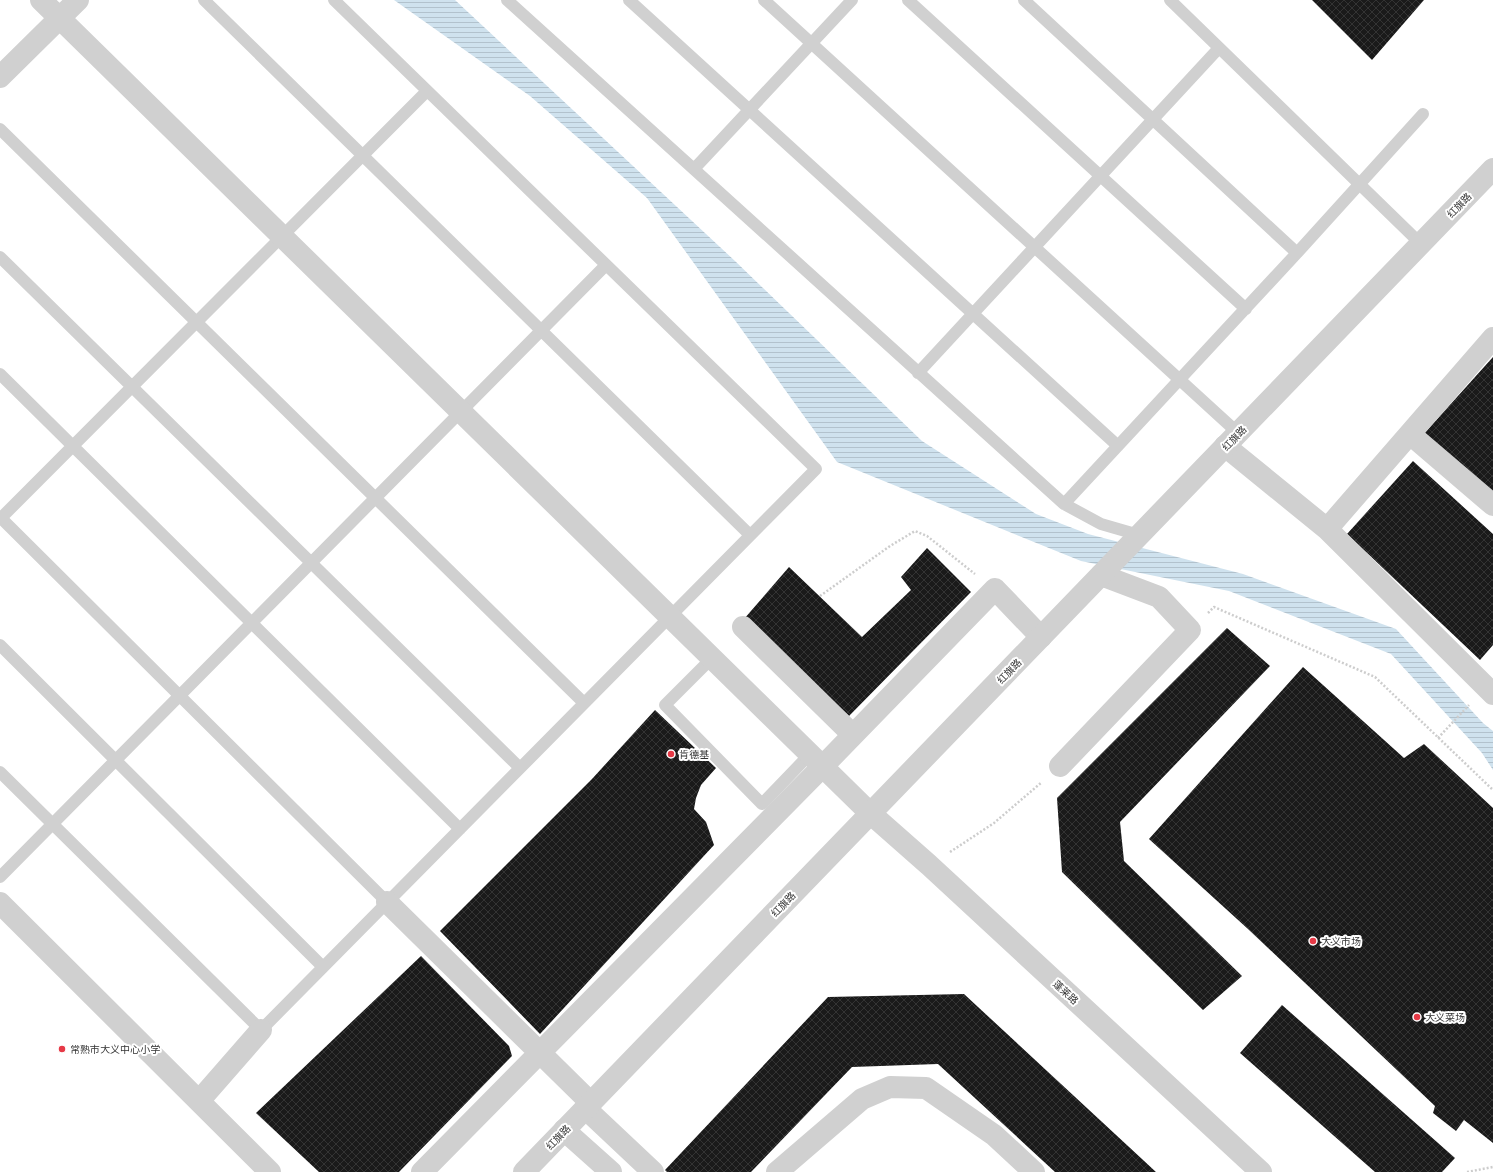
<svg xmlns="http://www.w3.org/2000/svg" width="1493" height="1172" viewBox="0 0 1493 1172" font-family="'Source Sans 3','Noto Sans SC',sans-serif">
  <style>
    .water { fill: url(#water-rules) }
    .building { fill: url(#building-cross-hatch) }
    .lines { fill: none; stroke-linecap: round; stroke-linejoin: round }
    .path { stroke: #cdcdcd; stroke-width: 2.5; stroke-dasharray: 2 2; stroke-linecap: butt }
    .service { stroke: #d0d0d0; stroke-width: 12 }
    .minor { stroke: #d0d0d0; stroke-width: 22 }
    .tertiary { stroke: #d0d0d0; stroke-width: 22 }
    .poi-dot { fill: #e63946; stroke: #fff; stroke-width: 1.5 }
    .labels { text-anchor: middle; stroke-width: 4; stroke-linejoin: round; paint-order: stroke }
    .street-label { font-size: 10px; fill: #333; stroke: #fff }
    .poi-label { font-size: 10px; fill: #333; stroke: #fff; text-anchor: start }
  </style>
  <defs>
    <pattern id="water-rules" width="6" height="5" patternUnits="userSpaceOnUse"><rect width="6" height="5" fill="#cfe2ee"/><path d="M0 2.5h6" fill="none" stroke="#b2c2cd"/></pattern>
    <pattern id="building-cross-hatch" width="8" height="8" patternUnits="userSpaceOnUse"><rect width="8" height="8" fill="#1a1a1a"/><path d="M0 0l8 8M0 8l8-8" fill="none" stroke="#333"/></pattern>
  </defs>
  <rect width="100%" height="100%" fill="#fff"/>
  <path class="water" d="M394,0H455L735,261L922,441L1036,514L1088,534L1243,574L1396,629L1483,723L1493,731V770L1482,753L1391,654L1229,591L1081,561L837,462L647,198L530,96Z"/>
  <path class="building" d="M1312,0H1424L1372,60Z
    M1493,357V498L1421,437Z
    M1413,461L1493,534V645L1480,660L1347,534Z
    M927,548L971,592L849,716L744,619L789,567L862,637L911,590L901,577Z
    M1227,628L1270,666L1120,822L1124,861L1242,976L1203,1010L1062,872L1057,798Z
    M1303,667L1404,758L1424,744L1493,808V1143L1464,1120L1456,1131L1433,1113L1435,1106L1248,929L1149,839Z
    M655,710L716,768L701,785L696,798L694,809L706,822L714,845L540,1034L440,931L592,779Z
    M421,956L509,1046L512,1056L399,1172H319L256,1113Z
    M964,994L1156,1172H1055L938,1064L852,1067L751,1172H667L665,1170L828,997Z
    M1282,1005L1455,1158L1442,1172H1375L1240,1053Z"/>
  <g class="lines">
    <path class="path" d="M820,596L890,546L915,531L927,536L975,574
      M1208,613L1214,607L1375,677L1493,790
      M1438,738L1469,705
      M950,852L994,823L1042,782
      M1467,1172L1493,1167"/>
    <path class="service" d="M204,0L750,535
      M507,0L1064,504
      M629,0L1118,446
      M764,0L1238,433
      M908,0L1246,309
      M1024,0L1297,253L1423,114
      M1170,0L1421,244
      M0,129L584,703
      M694,169L852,0
      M0,257L520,768
      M918,373L1219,48
      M0,374L460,829
      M0,517L387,902
      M0,519L427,91
      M1137,537L1139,535L1101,524L1064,504L1297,253
      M0,645L323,967
      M712,658L665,705L762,804L810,754
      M0,772L261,1030L816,469L334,0
      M0,877L606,265"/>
    <path class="minor" d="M41,0L870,813
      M0,77L78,0
      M1410,434L1493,505
      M1225,446L1327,529L1493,694
      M1327,529L1493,338
      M743,627L853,735
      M1060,766L1190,630L1159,597L1101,575
      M387,902L591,1103
      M0,903L270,1172
      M199,1101L261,1030
      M585,1108L653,1172
      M564,1130L611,1172
      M422,1172L823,766L995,589L1041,637
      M777,1172L862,1099L890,1087L926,1088L994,1135L1034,1172"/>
    <path class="tertiary" d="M870,813L929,865L1261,1172
      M524,1172L1493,169"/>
  </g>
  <g class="poi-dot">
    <circle cx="671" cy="754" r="4"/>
    <circle cx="1313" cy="941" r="4"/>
    <circle cx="1417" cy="1017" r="4"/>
    <circle cx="62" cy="1049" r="4"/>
  </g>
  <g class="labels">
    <g class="street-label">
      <text transform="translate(1459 205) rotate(-46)" y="4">红旗路</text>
      <text transform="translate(1234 438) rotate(-46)" y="4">红旗路</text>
      <text transform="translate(1009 671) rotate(-46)" y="4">红旗路</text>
      <text transform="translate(783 904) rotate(-46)" y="4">红旗路</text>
      <text transform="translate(1066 992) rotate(43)" y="4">蓬莱路</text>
      <text transform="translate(558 1137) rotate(-46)" y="4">红旗路</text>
    </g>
    <g class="poi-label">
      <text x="679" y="758">肯德基</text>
      <text x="1321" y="945">大义市场</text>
      <text x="1425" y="1021">大义菜场</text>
      <text x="70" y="1053">常熟市大义中心小学</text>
    </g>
  </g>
</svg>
